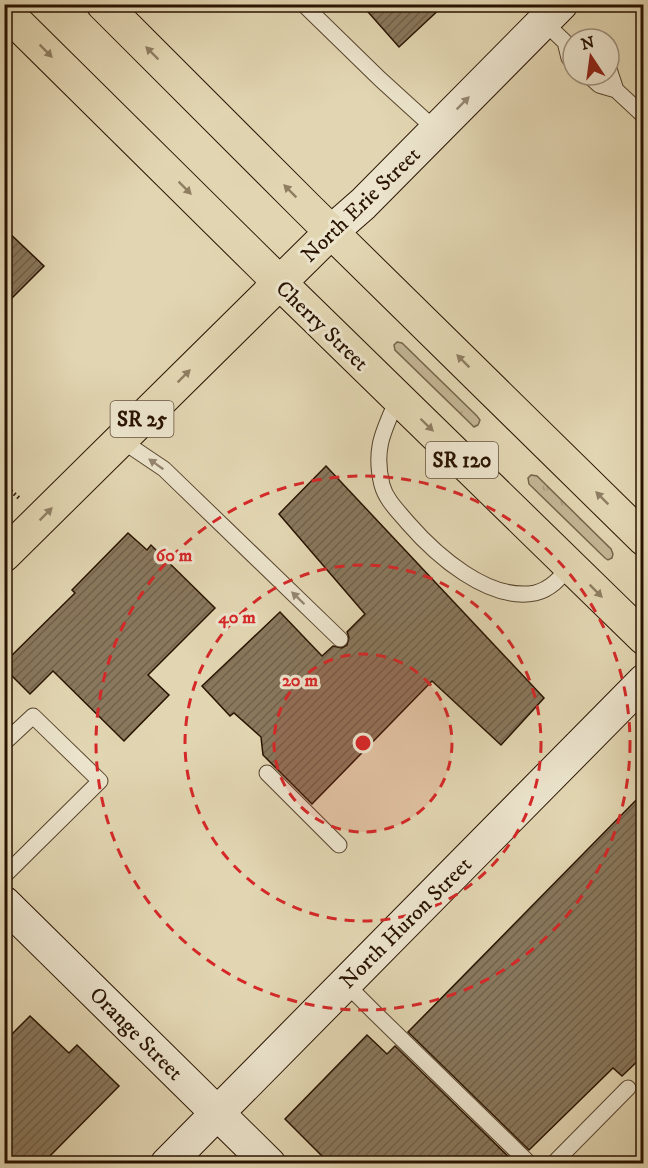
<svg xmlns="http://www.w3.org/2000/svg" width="648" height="1168" viewBox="0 0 648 1168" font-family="'IM FELL DW Pica',serif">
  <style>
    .grass { fill: url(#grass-tufts); stroke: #76644a; stroke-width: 1.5 }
    .building { fill: url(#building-hatch); stroke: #291301; stroke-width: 1.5 }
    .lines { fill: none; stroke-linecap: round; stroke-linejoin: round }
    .lane-casing { stroke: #57442d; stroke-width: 17 }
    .secondary-casing { stroke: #291301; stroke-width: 35 }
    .primary-casing { stroke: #291301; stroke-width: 35 }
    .path { stroke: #291301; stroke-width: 4; stroke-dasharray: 1.5 3; stroke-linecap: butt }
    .lane { stroke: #ece4cd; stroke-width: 15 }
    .secondary { stroke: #ece4cd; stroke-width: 33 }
    .primary { stroke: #e2d6b2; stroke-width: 33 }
    .oneway { fill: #8f7e62 }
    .oneway2 { fill: #948671 }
    .ring { fill: none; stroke: #d62828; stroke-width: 3; stroke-dasharray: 10 8 }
    .labels { text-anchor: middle; stroke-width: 6; stroke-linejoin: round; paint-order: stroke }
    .shield { fill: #ece4cd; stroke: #64523e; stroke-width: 1.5 }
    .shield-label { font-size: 21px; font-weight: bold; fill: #291301 }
    .street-label { font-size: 22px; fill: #291301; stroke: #ece4cd }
    .centre { fill: #d62828; stroke: #ece4cd; stroke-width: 3 }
    .ring-label { font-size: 18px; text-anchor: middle; font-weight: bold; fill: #d62828; stroke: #ece4cd; stroke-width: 6; stroke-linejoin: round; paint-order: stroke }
  </style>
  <defs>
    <pattern id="grass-tufts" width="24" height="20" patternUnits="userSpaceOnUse" patternTransform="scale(1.5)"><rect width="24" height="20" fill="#c3b594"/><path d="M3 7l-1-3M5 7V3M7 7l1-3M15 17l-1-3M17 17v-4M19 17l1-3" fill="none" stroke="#a89b7e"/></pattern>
    <pattern id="building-hatch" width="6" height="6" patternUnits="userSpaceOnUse" patternTransform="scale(1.5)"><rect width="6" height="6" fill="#89785d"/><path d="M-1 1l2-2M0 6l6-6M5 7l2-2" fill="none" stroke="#70614a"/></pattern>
  </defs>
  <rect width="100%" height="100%" fill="#e2d6b2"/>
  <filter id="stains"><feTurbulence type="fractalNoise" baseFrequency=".00333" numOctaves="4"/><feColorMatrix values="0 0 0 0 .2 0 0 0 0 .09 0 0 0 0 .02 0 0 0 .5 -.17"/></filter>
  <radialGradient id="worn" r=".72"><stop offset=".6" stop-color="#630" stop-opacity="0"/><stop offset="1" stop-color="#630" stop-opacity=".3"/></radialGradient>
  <path class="grass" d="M397,342L402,343L477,416L480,420L478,425L474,427L471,424L395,350L394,345Z
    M531,475L537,476L611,549L613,554L612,558L608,560L605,558L529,484L528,478Z"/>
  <path class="building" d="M361,4H445L399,47Z
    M4,228L44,266L4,306Z
    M326,466L544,698L501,745L432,681L312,804L263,755L261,737L234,713L230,716L202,686L280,612L322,656L333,646L342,648L347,645L349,637L347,632L365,614L279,514Z
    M128,533L147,550L151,545L215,608L148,675L169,695L124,741L53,671L30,694L4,668V663L75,593L72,590Z
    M644,792V1055L622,1076L613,1068L529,1150L408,1032Z
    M30,1016L69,1053L77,1045L119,1086L42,1164H4V1042Z
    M367,1035L387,1054L395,1046L515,1163L330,1164L285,1119Z"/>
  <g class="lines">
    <defs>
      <path id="lane" d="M303,4L380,79L436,130
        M544,22L565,42L569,58L573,62
        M588,75L599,85L616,90L609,69
        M616,90L644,116
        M398,398C384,430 373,448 382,485C386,500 398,511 408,523C435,554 488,602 535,593C551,589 560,578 570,566
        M121,440L164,469L340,639
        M4,743L33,716L100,781L4,876
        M267,773L339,845
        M345,983L376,1014L530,1164
        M553,1164L628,1088"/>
      <path id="secondary" d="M331,232L363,204L561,4
        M4,903L269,1164
        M167,1164L644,681"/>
      <path id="primary" d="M103,4L306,207L644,539
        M4,10L279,282L644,638
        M4,555L331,232"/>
    </defs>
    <use href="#lane" class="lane-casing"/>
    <use href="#secondary" class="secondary-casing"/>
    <use href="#primary" class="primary-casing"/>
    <path class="path" d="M4,485L19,498"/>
    <use href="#lane" class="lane"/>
    <use href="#secondary" class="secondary"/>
    <use href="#primary" class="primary"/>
  </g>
  <defs><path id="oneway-solid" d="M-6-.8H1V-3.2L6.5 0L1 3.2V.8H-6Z" transform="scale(1.5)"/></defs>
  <g class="oneway">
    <use href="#oneway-solid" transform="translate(46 51) rotate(45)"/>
    <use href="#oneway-solid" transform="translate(152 53) rotate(-135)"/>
    <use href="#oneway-solid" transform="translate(185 188) rotate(45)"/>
    <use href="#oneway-solid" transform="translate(290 191) rotate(-135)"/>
    <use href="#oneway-solid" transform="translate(463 361) rotate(-135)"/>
    <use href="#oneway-solid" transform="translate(184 376) rotate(-45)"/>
    <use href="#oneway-solid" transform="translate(427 425) rotate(44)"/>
    <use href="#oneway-solid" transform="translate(602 498) rotate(-135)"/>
    <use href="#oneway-solid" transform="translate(46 514) rotate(-45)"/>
    <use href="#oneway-solid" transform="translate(596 591) rotate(45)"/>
  </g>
  <g class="oneway2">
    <use href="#oneway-solid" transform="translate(463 103) rotate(-45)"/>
    <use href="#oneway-solid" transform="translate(156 464) rotate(-145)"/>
    <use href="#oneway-solid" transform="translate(298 598) rotate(-136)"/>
  </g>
  <circle cx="363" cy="743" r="89" fill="#d62828" fill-opacity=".12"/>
  <g class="ring">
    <circle cx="363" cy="743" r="89"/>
    <circle cx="363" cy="743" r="178"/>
    <circle cx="363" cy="743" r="267"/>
  </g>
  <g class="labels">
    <g class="shield">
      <rect x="110.5" y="401" width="63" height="36" rx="4.5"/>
      <rect x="426" y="442" width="72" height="36" rx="4.5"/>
    </g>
    <g class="shield-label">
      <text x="142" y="426">SR 25</text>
      <text x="462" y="467">SR 120</text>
    </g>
    <g class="street-label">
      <text transform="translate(360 204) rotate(-44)" y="8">North Erie Street</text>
      <text transform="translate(323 325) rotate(44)" y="8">Cherry Street</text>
      <text transform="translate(405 922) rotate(-45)" y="8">North Huron Street</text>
      <text transform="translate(137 1033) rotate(45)" y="8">Orange Street</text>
    </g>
  </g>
  <circle cx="363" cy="743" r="9" class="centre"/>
  <g class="ring-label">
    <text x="174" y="561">60 m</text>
    <text x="237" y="623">40 m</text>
    <text x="300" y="686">20 m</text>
  </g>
  <rect width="648" height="1168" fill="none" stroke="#e2d6b2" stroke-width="24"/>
  <rect x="6" y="6" width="636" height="1156" fill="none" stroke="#291301" stroke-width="3"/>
  <rect x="12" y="12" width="624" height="1144" fill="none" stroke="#291301" stroke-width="1.5"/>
  <g transform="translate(591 57) rotate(347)"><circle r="28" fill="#ece4cd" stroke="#9e907b" stroke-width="1.5"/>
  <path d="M0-4.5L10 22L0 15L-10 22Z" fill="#8f2418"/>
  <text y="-9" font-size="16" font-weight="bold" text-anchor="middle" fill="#291301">N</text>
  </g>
  <rect width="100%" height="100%" filter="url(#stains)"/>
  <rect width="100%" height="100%" fill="url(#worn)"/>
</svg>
